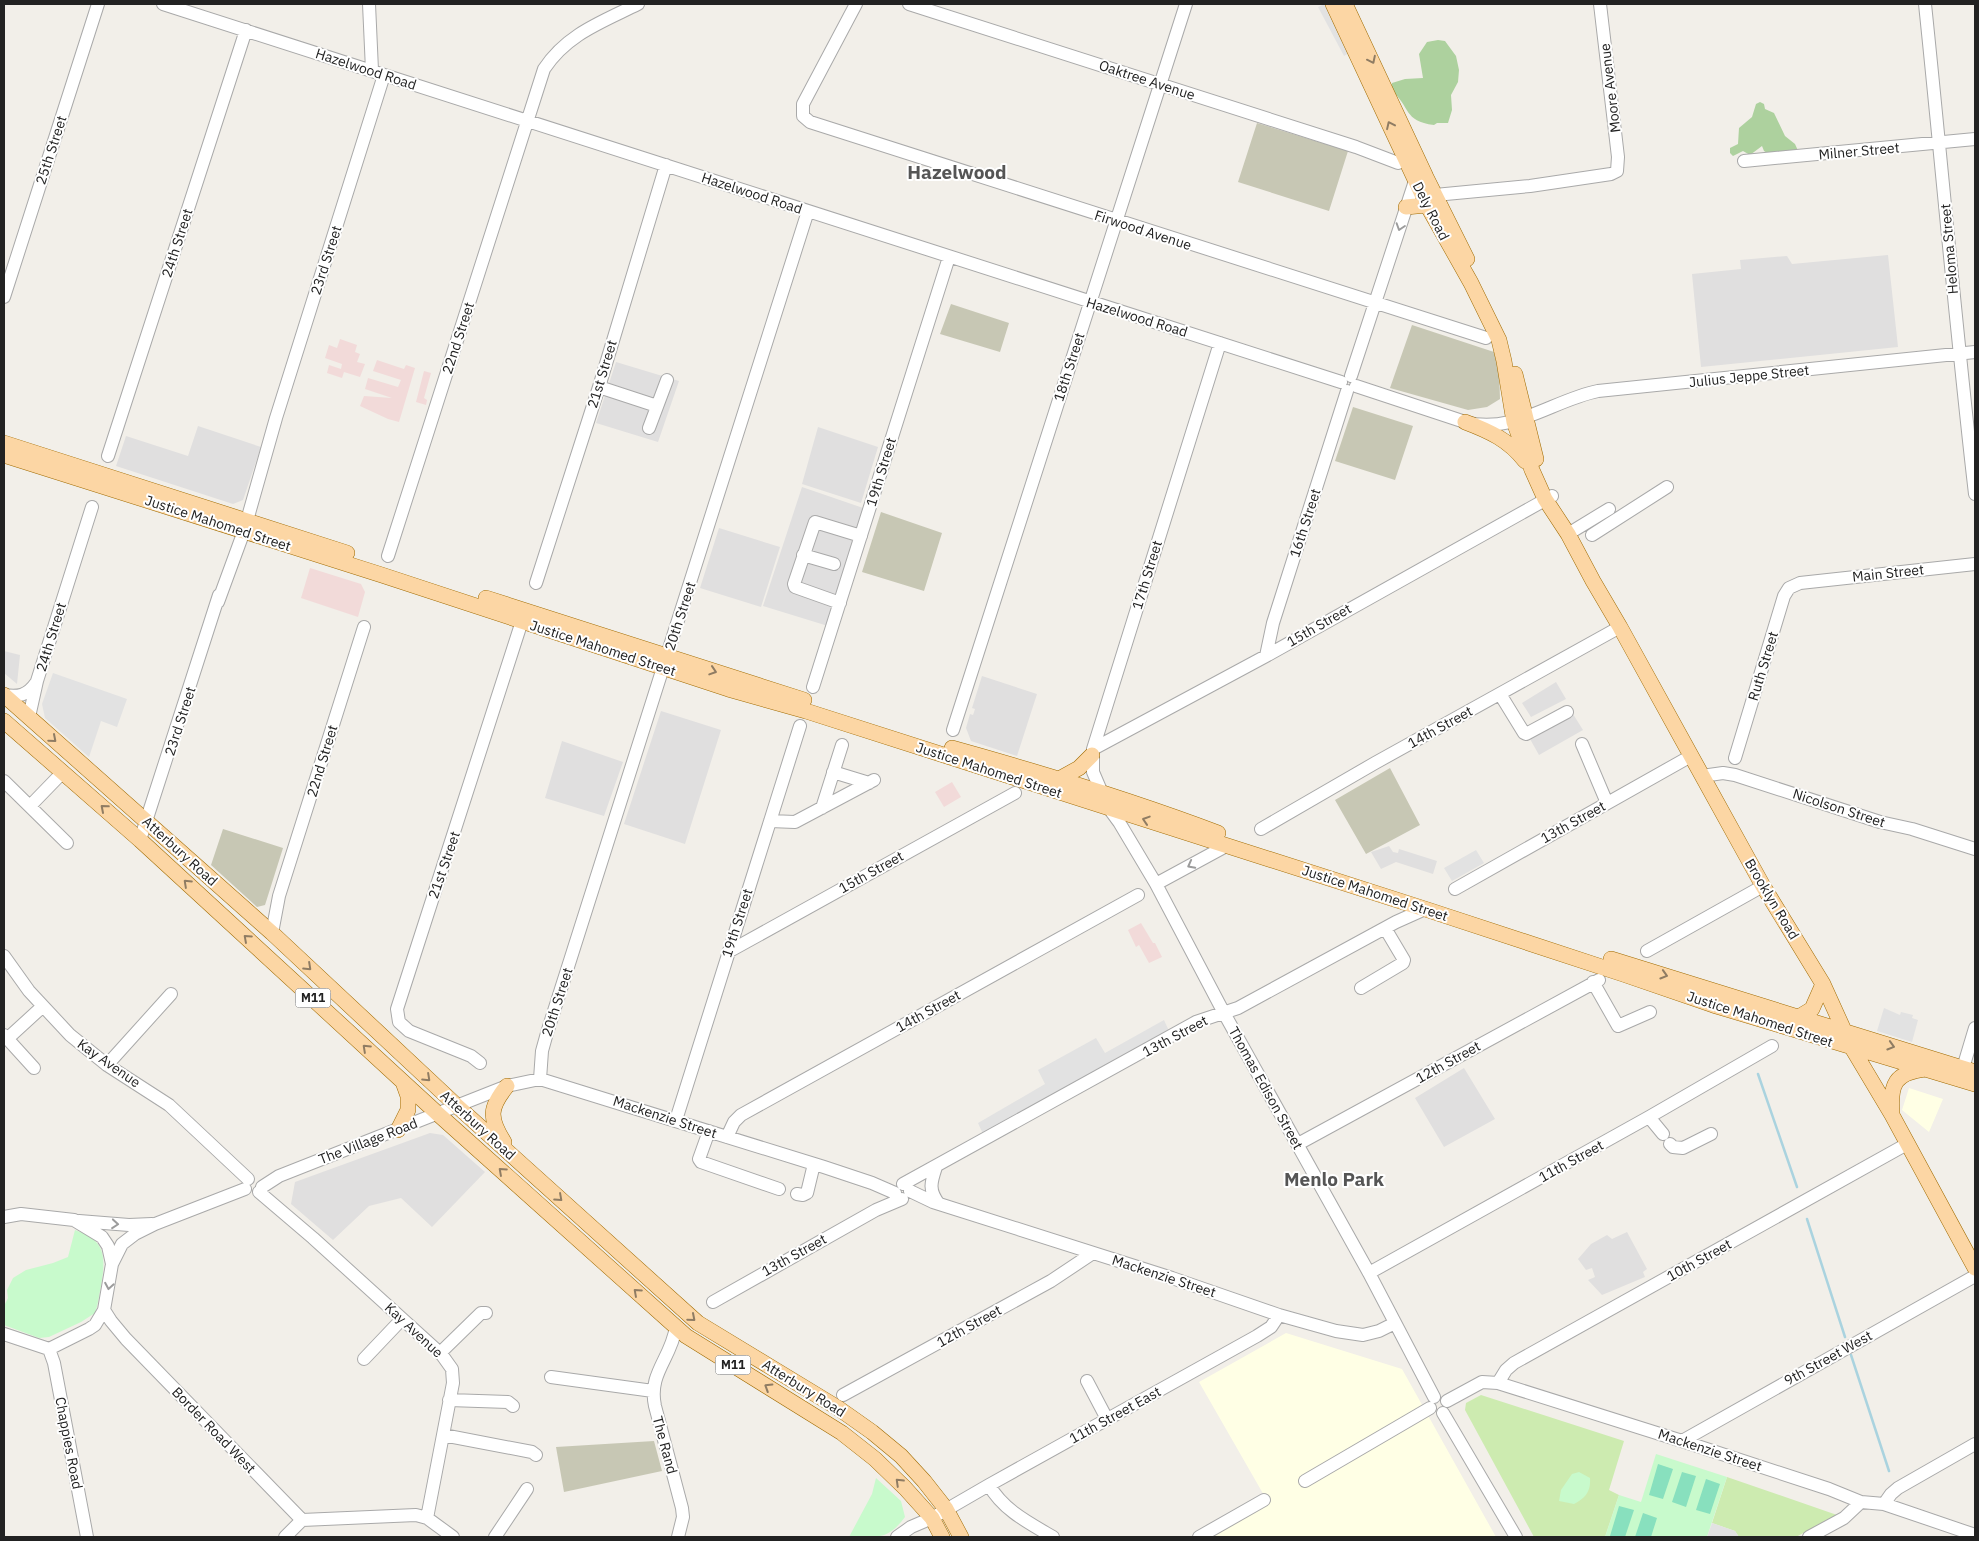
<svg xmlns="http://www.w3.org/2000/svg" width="1979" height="1541" viewBox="0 0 1979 1541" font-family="'IBM Plex Sans',sans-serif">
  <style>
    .residential { fill: #e0dfdf }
    .commercial { fill: #f2dad9 }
    .education { fill: #ffffe5 }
    .construction { fill: #c7c7b4 }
    .grass { fill: #cdebb0 }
    .forest { fill: #add19e }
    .park { fill: #c8facc }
    .pitch { fill: #88e0be }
    .parking { fill: #e2e2e2 }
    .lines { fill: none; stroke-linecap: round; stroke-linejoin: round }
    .stream { stroke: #aad3df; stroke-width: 2.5 }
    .minor-casing { stroke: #a9a9a9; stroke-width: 14 }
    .major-casing { stroke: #a06b00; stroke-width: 16 }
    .minor { stroke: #fff; stroke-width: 12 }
    .major { stroke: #fcd6a4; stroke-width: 15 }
    .oneway { stroke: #8f7c63 }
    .oneway2 { stroke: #9c9c9c }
    .labels { text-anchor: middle; stroke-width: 4; stroke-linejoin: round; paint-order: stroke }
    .shield { fill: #fff; stroke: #646464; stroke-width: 1 }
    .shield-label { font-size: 12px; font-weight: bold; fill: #222 }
    .street-label { font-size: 14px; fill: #222; stroke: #fff }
    .district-label { font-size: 19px; font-weight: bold; fill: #555; stroke: #fff }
  </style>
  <rect width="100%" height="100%" fill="#f2efe9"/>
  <path class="residential" d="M1888,255L1898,347L1701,367L1692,274L1741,269L1740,260L1787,256L1792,264Z
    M616,362L679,381L658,442L596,423Z
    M198,426L261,447L243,500L233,504L116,466L126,436L188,456Z
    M818,427L878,447L861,503L802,484Z
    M802,487L866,509L828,626L763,606Z
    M719,528L780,547L761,607L700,588Z
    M4,651L20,655L17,684L4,673Z
    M982,676L1037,694L1017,756L971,741L966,728L970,714L973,715L975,709L972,708Z
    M1556,682L1566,699L1531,717L1522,703Z
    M661,711L721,730L685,844L624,824Z
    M1573,714L1583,730L1539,755L1530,739Z
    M562,741L623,762L604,816L545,798Z
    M1389,846L1393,852L1398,853L1399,849L1437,861L1433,874L1396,862L1381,869L1371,852Z
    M1464,1068L1495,1119L1444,1147L1415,1098Z
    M430,1133L443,1135L485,1172L432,1227L401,1198L369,1206L333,1240L291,1204L295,1182Z
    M1627,1232L1647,1269L1643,1272L1645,1277L1602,1295L1588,1280L1595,1277L1592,1268L1586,1270L1578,1259L1591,1244L1607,1235L1612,1239Z"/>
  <path class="commercial" d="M340,339L357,345L355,352L360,354L357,362L365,364L360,377L344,372L342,378L327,373L329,365L341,369L342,364L325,358L329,345L337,348Z
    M377,360L404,369L406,365L415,368L399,422L388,419L360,406L364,396L392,398L365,389L368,378L398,387L401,380L373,371Z
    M424,371L431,373L424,398L427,400L426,405L416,402Z
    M310,568L361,584L365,592L358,617L301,598Z
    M952,782L961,797L944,807L935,792Z
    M1141,923L1153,943H1155L1162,957L1149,963L1139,945L1136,947L1128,930Z"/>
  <path class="education" d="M1909,1088L1943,1099L1929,1132L1902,1110Z
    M1286,1333L1402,1369L1496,1537H1210L1269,1504L1199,1382Z"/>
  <path class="construction" d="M1257,123L1348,151L1329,211L1238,182Z
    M951,304L1009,323L1000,352L940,334Z
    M1412,325L1494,352L1499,370L1500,399L1487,407L1468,410L1390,388Z
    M1353,407L1413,426L1395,480L1335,461Z
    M881,512L942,533L924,591L862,572Z
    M1390,768L1420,825L1366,854L1335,800Z
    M223,829L283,848L265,905L257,907L211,865Z
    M654,1441L662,1471L564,1492L556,1447Z"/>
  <path class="grass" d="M1481,1395L1624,1441L1609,1490L1619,1495L1605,1537H1534L1465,1410L1466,1403Z
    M1727,1477L1837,1515L1796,1537H1739L1735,1531L1712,1523Z"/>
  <path class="forest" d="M1438,40L1445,41L1456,56L1459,70L1458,82L1451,95L1452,110L1448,123H1437L1434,125C1403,121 1411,107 1391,90L1392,83L1405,79L1423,78L1419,54L1427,42Z
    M1760,102L1764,104L1765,109L1774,113L1785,136L1795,144L1799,153L1769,154L1764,151L1762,146L1750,155L1743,151L1733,156L1730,153V148L1738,144L1739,128L1752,117L1756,104Z"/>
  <path class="park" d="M75,1230C106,1240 106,1257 101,1286C99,1295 98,1305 95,1313L81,1322L49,1337L39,1338L4,1325V1306L8,1298L7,1290L13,1278L26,1270L53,1263L68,1257Z
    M1656,1454L1727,1477L1707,1537H1605L1619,1495L1641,1502Z
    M1579,1472L1590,1478C1591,1492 1585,1498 1574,1504L1559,1501L1561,1490L1572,1474Z
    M876,1478L901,1501L905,1517C887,1541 877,1537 849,1537L872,1494Z"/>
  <path class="pitch" d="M1658,1464L1673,1469L1663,1499L1649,1495Z
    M1682,1472L1696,1476L1686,1507L1672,1502Z
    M1706,1479L1720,1484L1710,1514L1696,1510Z
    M1619,1506L1634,1510L1625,1537L1610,1536Z
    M1643,1513L1657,1518L1651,1537H1635Z"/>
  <path class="parking" d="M1325,4L1349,53L1344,56L1318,7Z
    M53,673L127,699L117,727L101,721L89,757L45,718L42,704Z
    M1476,850L1484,863L1452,881L1444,868Z
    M1884,1008L1900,1015L1901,1012L1913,1015L1912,1018L1918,1020L1912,1042L1877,1031Z
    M1164,1020L1169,1031L983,1134L978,1123L1045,1084L1038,1070L1096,1038L1105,1053Z
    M1712,1523L1735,1531L1739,1537H1707Z"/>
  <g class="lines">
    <path class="stream" d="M1758,1074L1797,1187
      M1807,1219L1845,1337
      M1851,1355L1889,1471"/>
    <defs>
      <path id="minor" d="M163,4L1341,382
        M369,4L372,70
        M856,4L803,104V116L810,122L1486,338
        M909,4L1356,147L1398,163L1405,159
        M1925,4C1942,167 1956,331 1975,494
        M1744,161L1975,139
        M1435,195L1530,186L1611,174L1617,171L1618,157L1600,4
        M4,297L98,4
        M1220,343L1093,749V772L1108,807L1119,822L1156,884L1224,1013L1369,1273L1434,1397
        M1351,376L1415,181
        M1356,386L1465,422C1513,435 1553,400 1598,391L1975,352
        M599,387L657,406
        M649,428L667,380
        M108,456L246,30
        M1568,534L1609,509
        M1592,535L1667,487
        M803,555L834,564
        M388,556L544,69C567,34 602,22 638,4
        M536,583L599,387L666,165
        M218,602L244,531L276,418L384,75
        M840,603L795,587L794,584L815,522L861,536
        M1266,656L1273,623L1347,391
        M813,687L949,257
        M1500,694L1524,733L1526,734L1567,712
        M4,695C18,697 27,696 36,683
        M29,717L37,681L92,507
        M953,730L1186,4
        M1582,744L1607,803
        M1093,749L1266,656L1552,496
        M1735,758L1784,596L1789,588L1800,583L1975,564
        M833,772L869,783
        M1702,776L1723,773L1735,775L1880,822L1912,829L1975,849
        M4,781L67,843
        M30,806L62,773
        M822,808L842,745
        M770,821L795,822L874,780
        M1261,829L1375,763L1620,627
        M140,840L219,595
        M1156,884L1226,846
        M1455,889L1691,756
        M272,933L279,896L364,627
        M1647,951L1763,886
        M728,952L1015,793
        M4,956L29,991L70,1035L107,1065L169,1105L248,1179
        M1593,982L1618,1026L1650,1012
        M1361,988L1403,963L1404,960L1385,928
        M4,1035L34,1068
        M7,1039L42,1007
        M480,1063L471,1056L409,1031L399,1022L397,1009L522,621
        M107,1065L171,994
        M1963,1068L1975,1028
        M540,1079L542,1051L547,1033L808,211
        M1649,1117L1663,1134
        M676,1120L800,726
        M709,1131L699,1159L701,1162L779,1189
        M727,1137L734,1122L741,1115L1138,895
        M1298,1144L1599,980
        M1670,1144L1673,1147L1683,1148L1711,1134
        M936,1167C931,1182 928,1190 939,1204
        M903,1184L1196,1022L1238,1008L1396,922L1425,909
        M262,1187L279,1176L507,1086L540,1079L824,1167L872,1183L895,1193
        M910,1191L933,1202L1172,1278L1279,1315L1336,1331L1363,1335L1379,1331L1395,1323
        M259,1192L313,1238L442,1355L452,1369L453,1383L427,1518
        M797,1194L803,1195L807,1193L814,1164
        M4,1217L21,1214L74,1220L102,1237L108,1246L112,1264L104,1310L95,1325L89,1329L49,1349L4,1334
        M79,1221L129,1225L152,1224
        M112,1264L122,1244L135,1234L155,1224L245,1189
        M1369,1273L1649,1117L1772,1046
        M713,1302L876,1210L902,1199
        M104,1310L111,1321L126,1339L302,1520
        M676,1327C671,1359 648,1373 655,1406L682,1508L683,1517L678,1537
        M49,1349L54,1363L87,1537
        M440,1353L481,1313H486
        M364,1359L402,1319
        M551,1377L653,1391
        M1087,1381L1107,1419
        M1498,1383L1506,1370L1514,1363L1907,1144
        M843,1395L1051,1281L1093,1253
        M449,1400L508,1402L513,1406
        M1447,1401L1482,1382L1498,1383L1682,1441L1829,1489L1861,1502L1884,1504L1975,1535
        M1443,1413L1516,1537
        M443,1435L532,1452L536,1455
        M1682,1441L1975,1276
        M1305,1481L1430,1408
        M989,1485C1003,1510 1029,1523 1053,1537
        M1884,1504L1891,1494L1898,1488L1975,1444
        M285,1537L302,1520L416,1515L427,1518L453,1537
        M495,1537L527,1489
        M897,1537L911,1527L932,1518L989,1485L1257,1336L1271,1327L1279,1315
        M1199,1537L1264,1500
        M1809,1537L1844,1518L1861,1502"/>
      <path id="major" d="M1333,4L1427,205L1471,283L1499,340L1504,361L1514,422L1532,470L1545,499L1568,534L1593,581L1620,627L1763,886L1823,984L1852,1048L1892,1115L1975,1268
        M1345,4L1426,177L1467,259
        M1406,207L1427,205
        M1515,374L1536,459
        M1465,422C1489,431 1509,440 1525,461
        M4,443L347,553
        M4,455L382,575L728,689L806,711L1425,909L1623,974L1713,1005L1975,1084
        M486,598L804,700
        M4,695L272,933L457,1106L698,1323L838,1408L872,1432L901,1456L924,1481L946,1509L961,1537
        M4,721L140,840L438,1114L686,1336L842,1433L875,1459L905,1488L932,1518L942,1537
        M952,748C1042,773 1131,800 1218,833
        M1059,779L1079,768L1092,755
        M1611,959L1975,1072
        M1797,1018L1812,1009L1823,984
        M1892,1112C1890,1084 1895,1073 1925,1069
        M398,1130L408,1110V1096L403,1082
        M504,1142C489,1118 489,1108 507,1086"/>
    </defs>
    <use href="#minor" class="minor-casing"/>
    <use href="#major" class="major-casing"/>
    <use href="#minor" class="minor"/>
    <use href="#major" class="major"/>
  </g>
  <defs><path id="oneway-chevron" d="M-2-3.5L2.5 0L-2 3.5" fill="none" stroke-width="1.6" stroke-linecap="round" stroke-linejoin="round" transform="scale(1.25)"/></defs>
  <g class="oneway">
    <use href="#oneway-chevron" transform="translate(1372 60) rotate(64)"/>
    <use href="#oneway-chevron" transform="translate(1390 125) rotate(-115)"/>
    <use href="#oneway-chevron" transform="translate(713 671) rotate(18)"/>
    <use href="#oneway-chevron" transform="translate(53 739) rotate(41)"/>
    <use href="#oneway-chevron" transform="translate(104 808) rotate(-139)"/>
    <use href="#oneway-chevron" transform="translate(1146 820) rotate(-162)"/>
    <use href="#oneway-chevron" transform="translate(187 883) rotate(-137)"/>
    <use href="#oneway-chevron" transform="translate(247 938) rotate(-138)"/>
    <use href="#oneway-chevron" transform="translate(308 967) rotate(43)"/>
    <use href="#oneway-chevron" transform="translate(1664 975) rotate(17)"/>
    <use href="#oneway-chevron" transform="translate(1891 1046) rotate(17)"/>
    <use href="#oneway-chevron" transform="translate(366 1048) rotate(-137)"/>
    <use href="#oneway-chevron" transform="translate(427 1078) rotate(43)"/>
    <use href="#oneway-chevron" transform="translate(502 1171) rotate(-138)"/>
    <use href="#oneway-chevron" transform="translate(559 1198) rotate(42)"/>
    <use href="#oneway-chevron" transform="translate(637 1292) rotate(-138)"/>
    <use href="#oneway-chevron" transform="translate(692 1318) rotate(41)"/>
    <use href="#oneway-chevron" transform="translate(768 1387) rotate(-148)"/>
    <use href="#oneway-chevron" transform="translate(899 1482) rotate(-136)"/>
  </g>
  <g class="oneway2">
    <use href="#oneway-chevron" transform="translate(1400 227) rotate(108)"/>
    <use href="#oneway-chevron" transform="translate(1191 865) rotate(152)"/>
    <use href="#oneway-chevron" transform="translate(115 1224) rotate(5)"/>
    <use href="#oneway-chevron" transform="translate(109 1286) rotate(100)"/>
  </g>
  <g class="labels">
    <g class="shield">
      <rect x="295.5" y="988.5" width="35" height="19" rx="4"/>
      <rect x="715.5" y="1355.5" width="35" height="19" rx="4"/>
    </g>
    <g class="shield-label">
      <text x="313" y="1002">M11</text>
      <text x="733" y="1369">M11</text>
    </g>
    <g class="street-label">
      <text transform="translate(366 69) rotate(18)" y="5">Hazelwood Road</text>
      <text transform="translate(1147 80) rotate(18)" y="5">Oaktree Avenue</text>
      <text transform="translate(1610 88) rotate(-97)" y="5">Moore Avenue</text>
      <text transform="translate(51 150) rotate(-72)" y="5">25th Street</text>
      <text transform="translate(1859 151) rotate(-5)" y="5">Milner Street</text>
      <text transform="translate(752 193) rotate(18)" y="5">Hazelwood Road</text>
      <text transform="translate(1431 211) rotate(63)" y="5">Dely Road</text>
      <text transform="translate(1143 230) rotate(18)" y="5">Firwood Avenue</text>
      <text transform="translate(177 243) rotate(-72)" y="5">24th Street</text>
      <text transform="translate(1949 249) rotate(-95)" y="5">Heloma Street</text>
      <text transform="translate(326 260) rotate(-72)" y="5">23rd Street</text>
      <text transform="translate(1137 317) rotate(17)" y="5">Hazelwood Road</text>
      <text transform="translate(458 338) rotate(-72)" y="5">22nd Street</text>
      <text transform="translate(1069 367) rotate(-72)" y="5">18th Street</text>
      <text transform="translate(602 374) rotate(-73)" y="5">21st Street</text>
      <text transform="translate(1749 376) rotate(-6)" y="5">Julius Jeppe Street</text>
      <text transform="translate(881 472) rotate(-73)" y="5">19th Street</text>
      <text transform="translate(218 523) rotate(18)" y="5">Justice Mahomed Street</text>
      <text transform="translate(1305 523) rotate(-72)" y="5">16th Street</text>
      <text transform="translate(1888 573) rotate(-6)" y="5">Main Street</text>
      <text transform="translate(1147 575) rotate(-73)" y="5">17th Street</text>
      <text transform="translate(680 616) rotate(-72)" y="5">20th Street</text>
      <text transform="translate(1319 625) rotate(-30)" y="5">15th Street</text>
      <text transform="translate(51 637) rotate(-73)" y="5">24th Street</text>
      <text transform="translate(603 648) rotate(18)" y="5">Justice Mahomed Street</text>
      <text transform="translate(1763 666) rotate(-73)" y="5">Ruth Street</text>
      <text transform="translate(180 721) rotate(-72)" y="5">23rd Street</text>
      <text transform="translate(1440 727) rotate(-29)" y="5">14th Street</text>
      <text transform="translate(322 761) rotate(-73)" y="5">22nd Street</text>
      <text transform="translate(989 770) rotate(18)" y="5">Justice Mahomed Street</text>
      <text transform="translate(1839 808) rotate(18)" y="5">Nicolson Street</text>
      <text transform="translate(1573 822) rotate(-29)" y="5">13th Street</text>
      <text transform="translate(180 851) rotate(42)" y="5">Atterbury Road</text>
      <text transform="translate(444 865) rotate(-71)" y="5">21st Street</text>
      <text transform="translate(871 872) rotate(-29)" y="5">15th Street</text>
      <text transform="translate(1375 893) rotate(18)" y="5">Justice Mahomed Street</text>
      <text transform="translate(1772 899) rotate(59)" y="5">Brooklyn Road</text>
      <text transform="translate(737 923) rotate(-72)" y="5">19th Street</text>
      <text transform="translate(557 1002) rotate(-72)" y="5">20th Street</text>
      <text transform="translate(928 1011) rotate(-29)" y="5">14th Street</text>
      <text transform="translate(1760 1019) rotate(18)" y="5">Justice Mahomed Street</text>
      <text transform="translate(1175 1036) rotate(-28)" y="5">13th Street</text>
      <text transform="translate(1448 1062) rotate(-29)" y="5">12th Street</text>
      <text transform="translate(109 1063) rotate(35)" y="5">Kay Avenue</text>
      <text transform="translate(1266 1088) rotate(61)" y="5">Thomas Edison Street</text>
      <text transform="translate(665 1117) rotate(18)" y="5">Mackenzie Street</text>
      <text transform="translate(478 1125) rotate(42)" y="5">Atterbury Road</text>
      <text transform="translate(368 1141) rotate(-21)" y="5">The Village Road</text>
      <text transform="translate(1571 1161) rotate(-29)" y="5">11th Street</text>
      <text transform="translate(794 1255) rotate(-29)" y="5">13th Street</text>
      <text transform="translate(1699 1260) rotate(-29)" y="5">10th Street</text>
      <text transform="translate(1164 1276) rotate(18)" y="5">Mackenzie Street</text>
      <text transform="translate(969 1326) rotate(-29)" y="5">12th Street</text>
      <text transform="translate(414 1330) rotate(43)" y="5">Kay Avenue</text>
      <text transform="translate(1828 1358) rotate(-29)" y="5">9th Street West</text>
      <text transform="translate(804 1388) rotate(32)" y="5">Atterbury Road</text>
      <text transform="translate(1115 1415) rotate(-29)" y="5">11th Street East</text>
      <text transform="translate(214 1430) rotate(46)" y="5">Border Road West</text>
      <text transform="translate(69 1443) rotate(79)" y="5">Chappies Road</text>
      <text transform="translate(665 1445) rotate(75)" y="5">The Rand</text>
      <text transform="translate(1710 1450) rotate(18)" y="5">Mackenzie Street</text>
    </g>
    <g class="district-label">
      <text x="957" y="179">Hazelwood</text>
      <text x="1334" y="1186">Menlo Park</text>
    </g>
  </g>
  <rect width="1979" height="1541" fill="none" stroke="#222222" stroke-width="10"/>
</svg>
